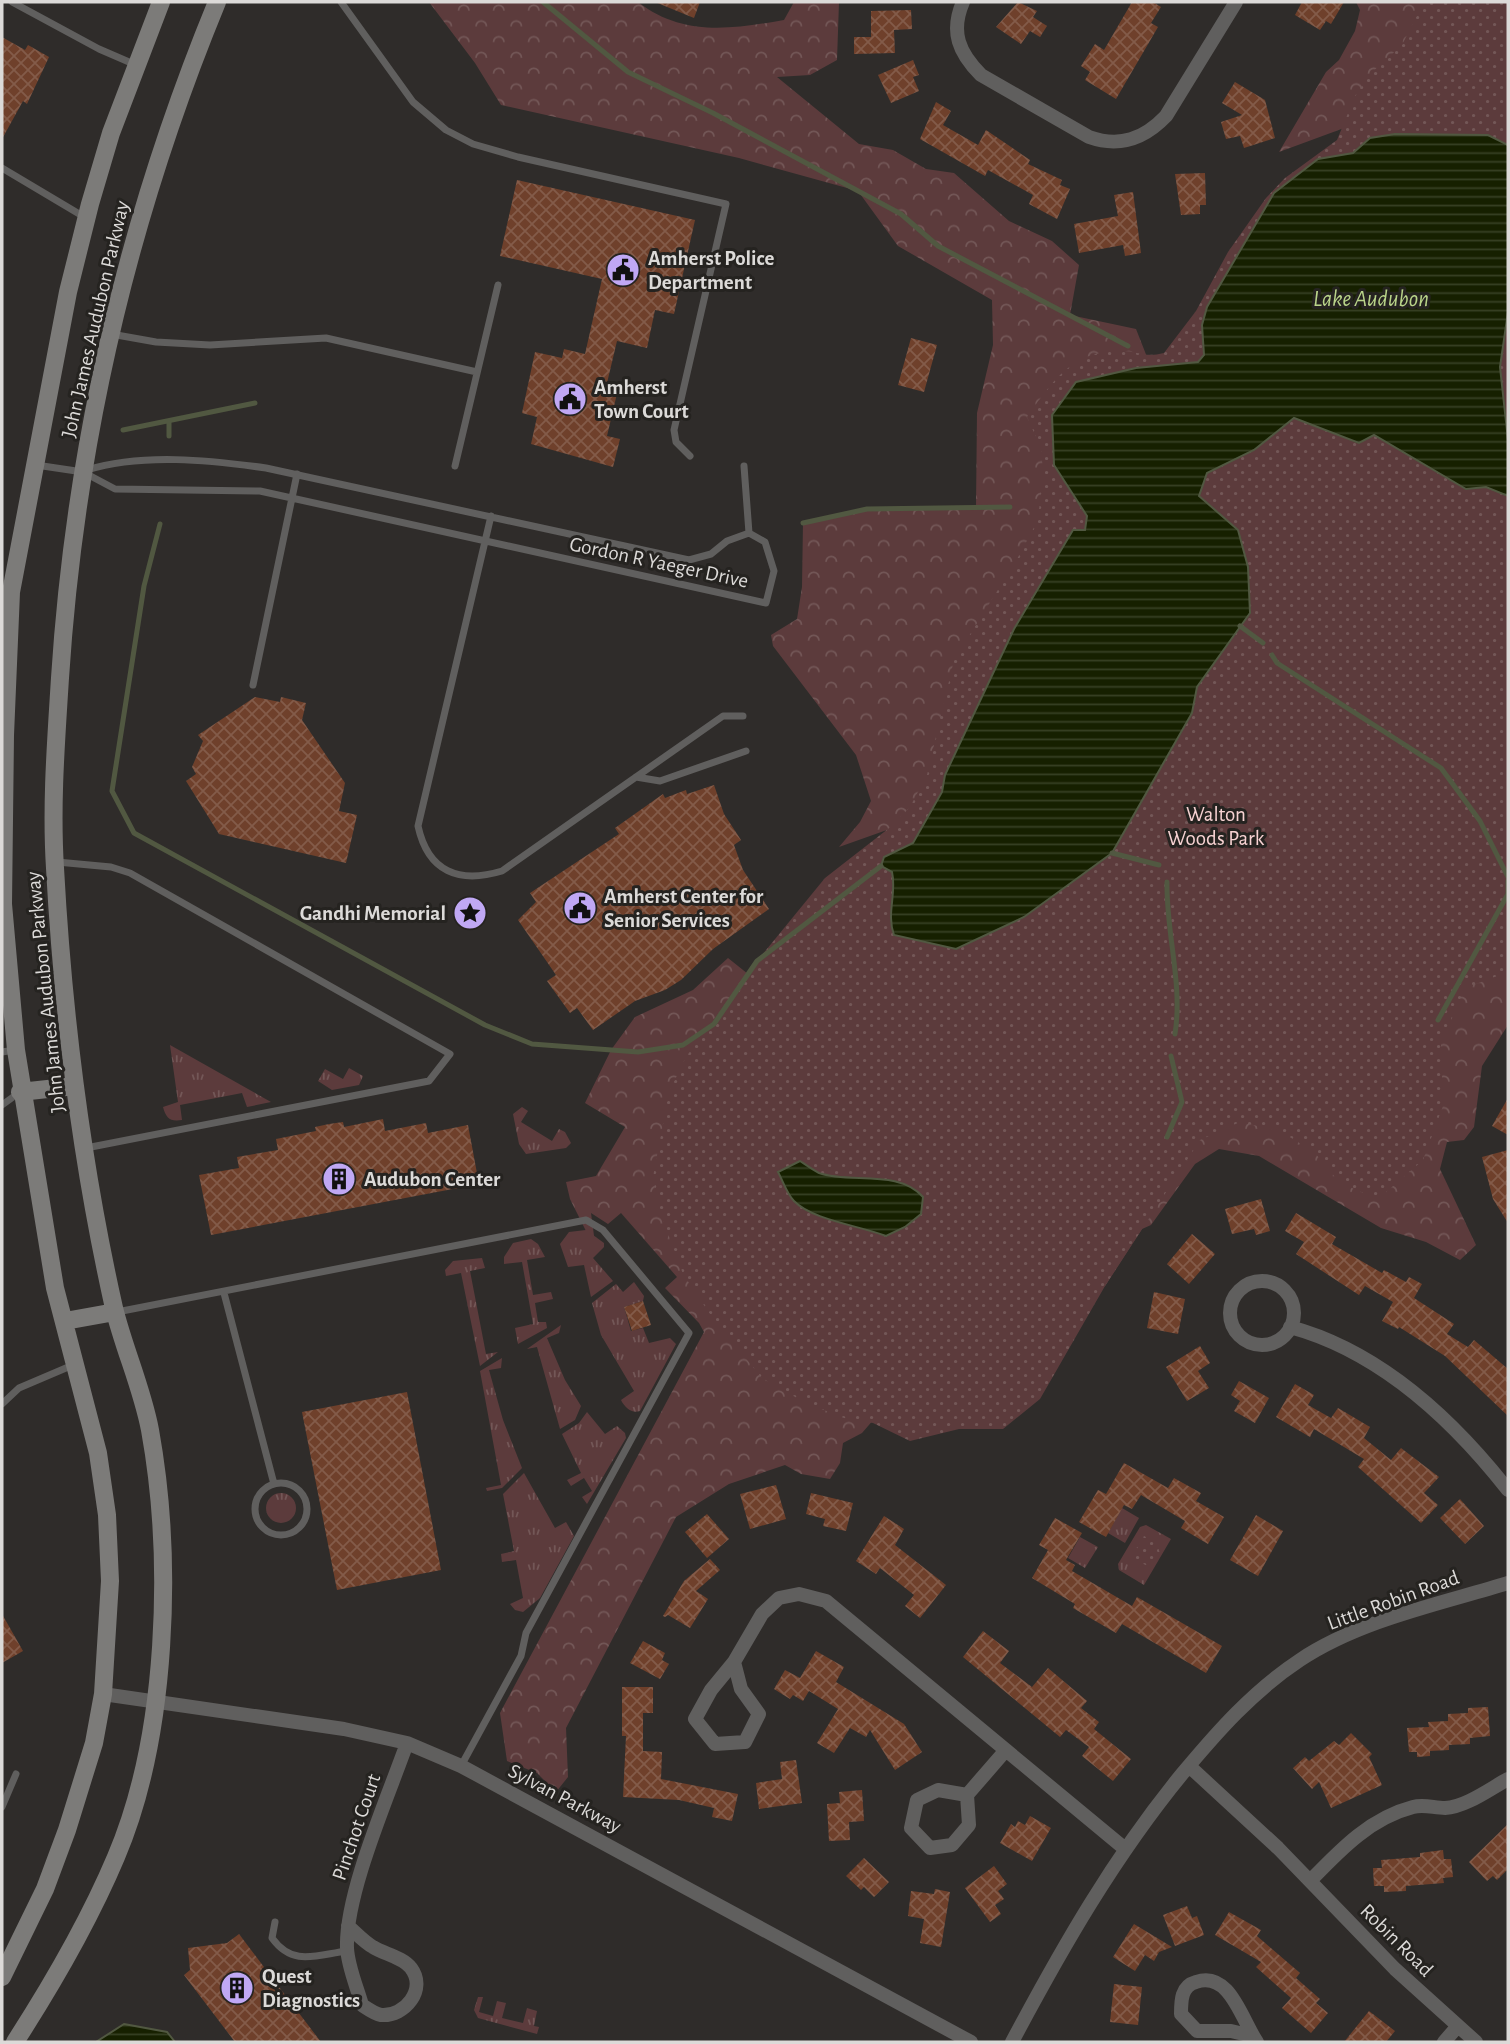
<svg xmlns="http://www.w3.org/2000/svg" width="1510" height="2044" viewBox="0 0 1510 2044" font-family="'Alegreya Sans',sans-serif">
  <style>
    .grass { fill: url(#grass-tufts) }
    .forest { fill: url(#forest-crowns) }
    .park { fill: url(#park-dots) }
    .water { fill: url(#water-rules); stroke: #515841; stroke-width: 2 }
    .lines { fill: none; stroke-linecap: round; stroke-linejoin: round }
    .stream { stroke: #515841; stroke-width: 5 }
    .building { fill: url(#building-cross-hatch) }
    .lane { stroke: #605f5e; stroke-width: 7 }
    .street { stroke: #605f5e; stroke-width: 14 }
    .secondary { stroke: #7c7b79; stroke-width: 18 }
    .labels { text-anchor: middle; stroke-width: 6; stroke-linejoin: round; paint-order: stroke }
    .poi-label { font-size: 21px; font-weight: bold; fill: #dcdad8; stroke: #252320; text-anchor: start }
    .street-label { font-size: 21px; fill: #dcdad8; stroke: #252320 }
    .park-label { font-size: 21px; fill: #f7d2d2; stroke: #252320 }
    .water-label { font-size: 23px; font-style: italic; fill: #b9d489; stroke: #252320 }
  </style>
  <defs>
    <pattern id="grass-tufts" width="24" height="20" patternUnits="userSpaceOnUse" patternTransform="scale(1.75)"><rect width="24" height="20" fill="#5c3b3c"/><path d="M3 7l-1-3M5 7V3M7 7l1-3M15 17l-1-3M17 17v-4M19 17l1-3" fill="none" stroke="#735757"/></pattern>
    <pattern id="forest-crowns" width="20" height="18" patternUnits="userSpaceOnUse" patternTransform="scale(1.75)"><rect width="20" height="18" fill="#5c3b3c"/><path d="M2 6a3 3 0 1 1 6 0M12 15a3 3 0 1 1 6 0" fill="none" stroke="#735757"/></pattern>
    <pattern id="park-dots" width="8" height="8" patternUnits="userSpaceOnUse" patternTransform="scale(1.75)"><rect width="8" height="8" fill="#5c3b3c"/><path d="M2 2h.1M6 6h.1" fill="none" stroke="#735757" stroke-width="1.8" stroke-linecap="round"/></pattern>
    <pattern id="water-rules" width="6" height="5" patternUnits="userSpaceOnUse" patternTransform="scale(1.75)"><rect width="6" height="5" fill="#162000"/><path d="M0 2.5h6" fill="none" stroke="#374024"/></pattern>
    <pattern id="building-cross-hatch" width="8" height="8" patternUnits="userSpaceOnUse" patternTransform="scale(1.75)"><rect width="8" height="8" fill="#6f402b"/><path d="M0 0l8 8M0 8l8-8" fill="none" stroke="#835b49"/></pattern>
  </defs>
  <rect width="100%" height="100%" fill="#2f2c2a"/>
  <path class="grass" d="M170,1045L271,1102L247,1107L242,1093L180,1105L182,1120C170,1122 166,1118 163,1107L178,1102Z
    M349,1068L363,1076L359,1085L332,1090L318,1081L325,1069L343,1079Z
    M522,1107L528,1111L521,1122L552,1141L559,1129L565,1132L571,1143L566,1148L526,1154L519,1144L513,1114Z
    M586,1230L604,1243V1247L593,1258L613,1281L591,1297L584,1265L568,1267L560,1244L569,1232Z
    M531,1239L538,1244L545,1257L527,1260L533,1295L551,1292L553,1299L535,1303L538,1322H546L547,1328L518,1344L515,1328L533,1324L522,1262L504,1264V1257L513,1243Z
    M482,1258L485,1268L470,1271L486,1354L498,1352L480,1366L461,1273L446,1276L445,1270L453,1261Z
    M634,1282L644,1296L643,1301L624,1307L631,1331L643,1328L649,1343L670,1338L676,1344L640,1411C632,1414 625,1408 621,1400L634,1391L601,1335L592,1303L616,1284L623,1292Z
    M561,1325L559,1333L547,1338L565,1380L581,1406L575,1420L560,1429L537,1347L527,1349Z
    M502,1358L501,1368L489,1370L503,1420L522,1468L502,1488L487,1491L486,1488L501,1485L480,1371Z
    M587,1412L605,1434L617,1426L625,1433L626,1438L587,1504L582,1497L592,1491L584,1478L571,1486L567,1480L581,1473L562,1434L579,1423Z
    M524,1473L555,1528L566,1522L574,1536L540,1598L523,1612L515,1610L510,1604L523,1598L516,1560L502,1562L501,1554L514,1551L503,1494Z
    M266 1508a15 15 0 1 1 30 0a15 15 0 1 1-30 0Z
    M1122,1508L1139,1518L1125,1543L1108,1533Z
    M1146,1525L1171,1539L1144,1585L1119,1570L1118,1564L1140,1527Z
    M1080,1537L1098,1547L1085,1568L1068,1558Z
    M478,1997H483L479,2012L493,2016L497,2001L506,2003L502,2018L523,2023L527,2008L537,2011L534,2026L539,2027L537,2034L478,2018L474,2010Z"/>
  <path class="forest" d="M429,2H638C683,37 732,29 784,20L794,2H839L837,60L810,75L777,77L859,144L893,150L926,169L954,173L1009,221L1052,241L1079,265L1070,315L1136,329L1147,357L1121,351L1060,508L929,815L839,847L860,822L871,801L856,755L773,646L771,635L797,619L802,587L803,523L867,509L976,507L977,413L993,345L992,300L898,246L858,191L739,158L501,105L475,63Z
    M1356,2H1508L1374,117L1279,152L1326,72L1339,60L1355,31L1360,10Z
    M1508,496V1025L1482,1066L1474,1127L1464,1140L1447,1142L1440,1169L1476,1245L1460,1260L1426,1242L1381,1228L1259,1156L1219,1149L1195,1164L1151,1225L1142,1229L1105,1286L881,1411L862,1433L843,1443L840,1463L830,1479L801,1474L785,1465L729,1484L676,1517L566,1728L568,1777L556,1792L537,1773L507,1761L500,1713L704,1332L699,1323L665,1288L677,1277L621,1213L608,1224L591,1213L596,1251L570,1199L566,1182L596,1176L625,1127L585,1103L611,1050L635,1017L693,990L728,958L748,974L757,961Z"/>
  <path class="park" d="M1424,2H1508V972L1465,988L1441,1043L1443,1106L1423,1160L1378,1199L1340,1183L1314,1152L1280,1131L1240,1122L1200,1140L1105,1286L1040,1399L1003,1429H959L910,1441L873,1423L844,1418L804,1402L762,1378L712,1317L683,1274L661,1215L653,1177L669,1092L686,1057L757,961L825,878L893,825L910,807L927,775L954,660L1016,561L1038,520L1043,472L1041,448L1027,417C1052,382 1072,350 1121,351C1139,351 1144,358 1164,353L1196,311L1228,252L1266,198L1285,178L1337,140L1355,96L1370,74L1402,45Z
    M1144,1536L1157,1543L1160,1554L1150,1567L1135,1560L1134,1554Z"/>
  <path class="water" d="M1395,134L1488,135L1508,145V312L1500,367L1508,440V496L1486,487L1466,489L1374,435L1359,443L1294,418L1254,450L1207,473L1199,496L1238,530L1248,567L1250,613L1197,687L1192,713L1112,853L1024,917L956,949L894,935C886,913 897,894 892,872L881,866L884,857L913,843L942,792L945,775L1014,629L1073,530H1085L1087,516L1054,465L1052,415L1076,382L1136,368L1198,362L1204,355L1202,325L1207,307L1274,193L1318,159L1353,153L1370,138Z
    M800,1161C806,1165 813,1170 819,1173C850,1184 899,1169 923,1197L921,1214L905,1227L886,1236C861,1226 812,1220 794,1201C787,1194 783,1181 778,1172Z
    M124,2024L167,2032L175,2042H96Z"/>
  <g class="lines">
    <path class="stream" d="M543,2L628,72L713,113L901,214L938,246L1128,346
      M123,430L255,403
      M169,436V421
      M803,523L867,509L1010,507
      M160,524L144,586L112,791L134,833L485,1025L532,1044L638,1052L683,1045L714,1024L757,961L881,866
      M1240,626L1263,643
      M1272,655L1277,663L1441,768L1480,821L1508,877
      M1112,853L1159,865
      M1167,882C1166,933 1183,984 1175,1034
      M1438,1020L1508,894V881
      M1167,1137L1182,1102L1171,1056"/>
  </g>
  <path class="building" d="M655,2H700L694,18Z
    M1018,2L1037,11L1033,17L1047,26L1040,37L1030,31L1021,44L996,27Z
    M1132,2H1153L1161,7L1151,23L1158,27L1116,99L1085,80L1090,72L1081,66L1095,44L1104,50Z
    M1302,2H1344L1331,24L1326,21L1320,30L1295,15Z
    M911,10L912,29L894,30L895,53L854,54V37H871V11Z
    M2,37L25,50L28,45L49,57L27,104L23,101L2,139Z
    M913,60L919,75L913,77L919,91L891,103L878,75Z
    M1235,82L1265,100L1275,138L1244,148L1240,136L1226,139L1221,122L1242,115L1222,103Z
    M936,102L951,111L943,125L978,145L986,130L1030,160L1028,164L1062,180L1060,185L1070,189L1057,219L1029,204L1033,195L988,170L985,176L920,139Z
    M1205,173L1206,205H1200V214L1181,215L1175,174Z
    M517,180L695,220L674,314L655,310L647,348L617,341L607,383L619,385L607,436L620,439L613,467L531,444L537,417L522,413L535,352L562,358L564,349L585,354L602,279L500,256Z
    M1133,192L1141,253L1125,256L1123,245L1079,253L1074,224L1118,216L1114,195Z
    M911,338L937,345L924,392L898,385Z
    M255,697L280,702L281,697L306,703L302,720L345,783L339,811L357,815L346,863L219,834L186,781L196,774L192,767L203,741L198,735Z
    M714,785L724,814L741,840L734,845L743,870L769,909L713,949L681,980L665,990L635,1001L593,1030L577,1008L570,1013L547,981L556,975L518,920L536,902L530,893L619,834L615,828L663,794L665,798L686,790L687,794Z
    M1508,1098V1135L1492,1126Z
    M383,1119L385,1131L426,1123L428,1133L468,1125L479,1184L211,1235L199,1175L239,1168L237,1157L278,1150L276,1139L316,1131L315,1127L329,1124L343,1122L344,1127Z
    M1508,1150V1223L1493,1199L1482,1157Z
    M1261,1199L1270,1231L1256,1235L1254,1229L1232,1234L1225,1209Z
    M1296,1213L1336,1237L1332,1244L1382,1273L1384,1270L1406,1282L1409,1277L1422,1284L1414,1298L1454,1324L1447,1334L1468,1347L1474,1340L1508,1369V1416L1445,1356L1399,1327L1398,1329L1382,1321L1393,1302L1365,1286L1359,1295L1296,1254L1304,1242L1285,1231Z
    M1192,1234L1215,1254L1189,1284L1167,1264Z
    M1154,1292L1185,1299L1178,1334L1147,1328Z
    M643,1301L651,1325L632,1331L624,1307Z
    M1200,1346L1210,1363L1198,1371L1209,1388L1187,1401L1166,1367Z
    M1239,1381L1269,1398L1255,1423L1234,1411L1240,1401L1231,1395Z
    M1295,1384L1314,1395L1308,1405L1331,1418L1338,1408L1370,1427L1364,1438L1391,1460L1401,1448L1439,1477L1424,1493L1438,1505L1421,1523L1358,1467L1364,1459L1314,1429L1310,1437L1276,1417Z
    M407,1392L441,1570L337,1590L302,1412Z
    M1124,1463L1168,1488L1174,1478L1201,1493L1196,1501L1224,1517L1208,1544L1181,1528L1185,1521L1141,1495L1132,1509L1124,1505L1106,1537L1079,1522L1098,1490L1106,1494Z
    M776,1485L786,1519L750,1529L740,1494Z
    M811,1493L853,1503L846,1531L823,1526L825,1519L806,1514Z
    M1460,1499L1484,1526L1465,1544L1440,1518Z
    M707,1514L729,1539L707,1558L685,1532Z
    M1256,1515L1283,1531L1258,1576L1230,1560Z
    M884,1516L904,1529L895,1545L946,1585L920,1618L905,1606L914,1595L880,1568L876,1574L856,1561Z
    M1055,1518L1082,1533L1066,1560L1075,1565L1072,1571L1132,1606L1137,1597L1222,1646L1206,1673L1122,1624L1116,1633L1073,1608L1075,1604L1032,1578L1048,1550L1039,1545Z
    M710,1559L720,1570L696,1591L708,1599L690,1628L668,1615L665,1617L663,1616L684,1581Z
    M2,1614L23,1651L2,1663Z
    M983,1631L1009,1651L1000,1663L1032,1687L1048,1668L1087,1701L1081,1708L1099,1722L1094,1729L1131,1759L1113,1781L1082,1756L1089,1747L1066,1730L1060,1737L963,1657Z
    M643,1641L665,1653L662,1660L669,1664L660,1679L630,1663Z
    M816,1651L844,1667L836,1682L904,1724L922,1752L895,1770L870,1730L866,1737L850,1728L834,1753L817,1743L838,1709L809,1691L803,1701L793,1695L790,1699L774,1689L785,1670L800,1678Z
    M622,1687H653V1713H643V1751L662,1752L661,1779L738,1794L732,1821L712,1817L714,1808L679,1800L623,1797L626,1736H622Z
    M1488,1707L1490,1736L1470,1738V1744L1449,1745V1750L1430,1751V1756L1417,1757V1752H1409L1407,1728L1429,1727L1428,1722L1448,1721V1714L1468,1713V1708Z
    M1351,1733L1372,1754L1369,1757L1382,1785L1331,1808L1319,1782L1312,1789L1293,1768L1305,1757L1309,1761L1334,1741L1339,1745Z
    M796,1760L802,1803L759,1809L756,1783L782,1779L780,1762Z
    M862,1790L864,1821L849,1822L850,1840L829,1841L827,1804L840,1803L839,1792Z
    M1030,1816L1051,1828L1032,1861L1000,1843L1011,1824L1015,1827L1018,1821L1025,1825Z
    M1508,1824V1869L1497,1880L1493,1876L1487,1881L1469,1862Z
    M1443,1850L1444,1859H1451L1453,1877L1443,1878L1444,1883L1406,1886V1891L1384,1892V1886H1374L1373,1868H1382L1381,1860L1420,1857V1853Z
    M864,1858L889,1882L874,1897L864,1887L861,1890L846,1876Z
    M994,1866L1007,1884L998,1891L1004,1899L995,1905L1001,1914L990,1922L965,1888Z
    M935,1889L950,1892L941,1947L920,1943L924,1919L908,1916L911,1891L934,1894Z
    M1187,1906L1192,1918L1197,1916L1204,1935L1175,1946L1163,1915Z
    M1229,1912L1261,1930L1257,1936L1300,1973L1296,1978L1320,1999L1316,2003L1328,2013L1311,2033L1282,2008L1291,1998L1256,1967L1261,1962L1215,1935Z
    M1134,1924L1172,1947L1159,1952L1154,1961L1145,1955L1135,1971L1113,1957Z
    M239,1934L276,1983L321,2042H235L184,1975L190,1970L188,1948L227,1943Z
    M1114,1984L1142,1987L1138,2025L1110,2022Z
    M1369,2011L1395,2031L1386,2042H1344Z"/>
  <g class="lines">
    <path class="lane" d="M12,2L99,49L136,65
      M341,2L413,102L446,130L473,144L518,157L726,204L674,430L676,442L690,456
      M2,168L86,218
      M111,334L156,342L210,345L326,338L477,372
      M36,465L83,472L115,489L260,491L766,603L774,571L765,542L749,533L727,541L711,554L689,560L266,468C209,460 142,453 87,470
      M455,466L498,285
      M744,466L749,533
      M491,516L418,826C428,872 459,884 502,871L723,716H743
      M253,685L297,474
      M636,777L660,781L746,751
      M57,862L111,867L130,873L450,1054L429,1081L86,1148
      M2,1052L15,1050
      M2,1105L20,1092
      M224,1293L274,1484
      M117,1312L586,1220L603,1230L689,1333L526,1633L521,1656L461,1766
      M2,1404L19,1388L73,1365
      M255 1509a26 26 0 1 1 52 0a26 26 0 1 1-52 0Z
      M2,1807L16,1774
      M275,1922L272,1938C293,1967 316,1955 347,1951"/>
    <path class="street" d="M963,2C950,32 959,53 981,75L1089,137C1120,148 1144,139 1166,116L1236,2
      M1230 1313a32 32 0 1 1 64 0a32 32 0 1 1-64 0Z
      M1290,1327C1379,1351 1453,1420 1508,1490
      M734,1662L741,1689L759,1714L745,1742L715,1744L695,1719L711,1690L734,1662L762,1614L779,1598L799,1594L826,1601L1124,1848
      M103,1694L344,1729L407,1743L461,1766L971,2042
      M1189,1766L1278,1848L1395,1969L1476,2042
      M967,1795L938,1790L917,1800L911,1828L930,1848L952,1845L969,1825L967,1795L1006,1750
      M1310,1881C1340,1850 1370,1818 1413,1807C1424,1804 1434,1808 1445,1808C1466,1807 1491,1788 1508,1779
      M348,1926C356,1933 364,1942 373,1947C384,1954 403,1957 411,1968C427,1989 405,2017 381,2015C375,2014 368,2009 362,2005C357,1987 348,1967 347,1948C345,1894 388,1797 407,1743
      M1252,2036L1231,2031H1197L1181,2014C1181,2001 1181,1986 1196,1982C1230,1970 1242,2021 1257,2042
      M1012,2042C1062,1948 1114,1857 1182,1774C1217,1732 1253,1691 1300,1660C1360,1620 1440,1604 1508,1583
      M1444,2042L1457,2027"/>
    <path class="secondary" d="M20,1092L75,1086
      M65,1321L115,1312
      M2,1977L45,1889L67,1830L94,1743L103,1694L110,1581L107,1515L98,1453L55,1288L16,1050L3,904L5,735L11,592L68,292L90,204L111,133L161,2
      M15,2042C53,1983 89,1921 116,1857C168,1735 173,1558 150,1430C142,1388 124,1349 114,1308C82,1165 63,1015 55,868C51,805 56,742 60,678C75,445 128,218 217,2"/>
  </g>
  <defs>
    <symbol id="civic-disc" viewBox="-11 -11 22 22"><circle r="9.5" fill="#c0a8f4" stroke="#252320"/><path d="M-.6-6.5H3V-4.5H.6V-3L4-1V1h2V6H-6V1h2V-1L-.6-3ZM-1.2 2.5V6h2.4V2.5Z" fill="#111"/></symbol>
    <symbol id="sight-disc" viewBox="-11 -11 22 22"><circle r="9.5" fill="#c0a8f4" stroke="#252320"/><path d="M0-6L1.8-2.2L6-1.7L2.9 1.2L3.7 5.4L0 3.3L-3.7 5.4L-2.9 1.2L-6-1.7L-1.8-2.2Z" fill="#111"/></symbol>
    <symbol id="building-disc" viewBox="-11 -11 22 22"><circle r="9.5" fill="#c0a8f4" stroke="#252320"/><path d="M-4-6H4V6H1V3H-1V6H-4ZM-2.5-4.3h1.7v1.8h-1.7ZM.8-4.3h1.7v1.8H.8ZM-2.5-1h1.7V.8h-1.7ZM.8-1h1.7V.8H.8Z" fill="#111"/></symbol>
  </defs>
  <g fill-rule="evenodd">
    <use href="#civic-disc" x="604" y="251" width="38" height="38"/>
    <use href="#civic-disc" x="551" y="380" width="38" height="38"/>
    <use href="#civic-disc" x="561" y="889" width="38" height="38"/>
    <use href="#sight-disc" x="451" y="894" width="38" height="38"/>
    <use href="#building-disc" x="320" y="1160" width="38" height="38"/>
    <use href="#building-disc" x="218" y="1969" width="38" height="38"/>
  </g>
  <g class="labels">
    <g class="poi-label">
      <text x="648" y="265">Amherst Police<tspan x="648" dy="24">Department</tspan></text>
      <text x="594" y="394">Amherst<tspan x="594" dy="24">Town Court</tspan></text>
      <text x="604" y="903">Amherst Center for<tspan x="604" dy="24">Senior Services</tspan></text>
      <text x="446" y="920" text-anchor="end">Gandhi Memorial</text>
      <text x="364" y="1186">Audubon Center</text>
      <text x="262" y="1983">Quest<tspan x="262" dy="24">Diagnostics</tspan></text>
    </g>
    <g class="street-label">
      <text transform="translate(95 319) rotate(-77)" y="7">John James Audubon Parkway</text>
      <text transform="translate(659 562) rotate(12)" y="7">Gordon R Yaeger Drive</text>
      <text transform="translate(45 992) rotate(-96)" y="7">John James Audubon Parkway</text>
      <text transform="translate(1393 1600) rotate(-20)" y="7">Little Robin Road</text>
      <text transform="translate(565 1798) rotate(28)" y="7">Sylvan Parkway</text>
      <text transform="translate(356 1827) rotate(-71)" y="7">Pinchot Court</text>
      <text transform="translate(1397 1940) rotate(45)" y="7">Robin Road</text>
    </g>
    <g class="park-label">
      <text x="1216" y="821">Walton<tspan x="1216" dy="24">Woods Park</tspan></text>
    </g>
    <g class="water-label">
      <text x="1371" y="306">Lake Audubon</text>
    </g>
  </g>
  <rect width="1510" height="2044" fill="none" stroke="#dcdad8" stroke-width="7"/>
</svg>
